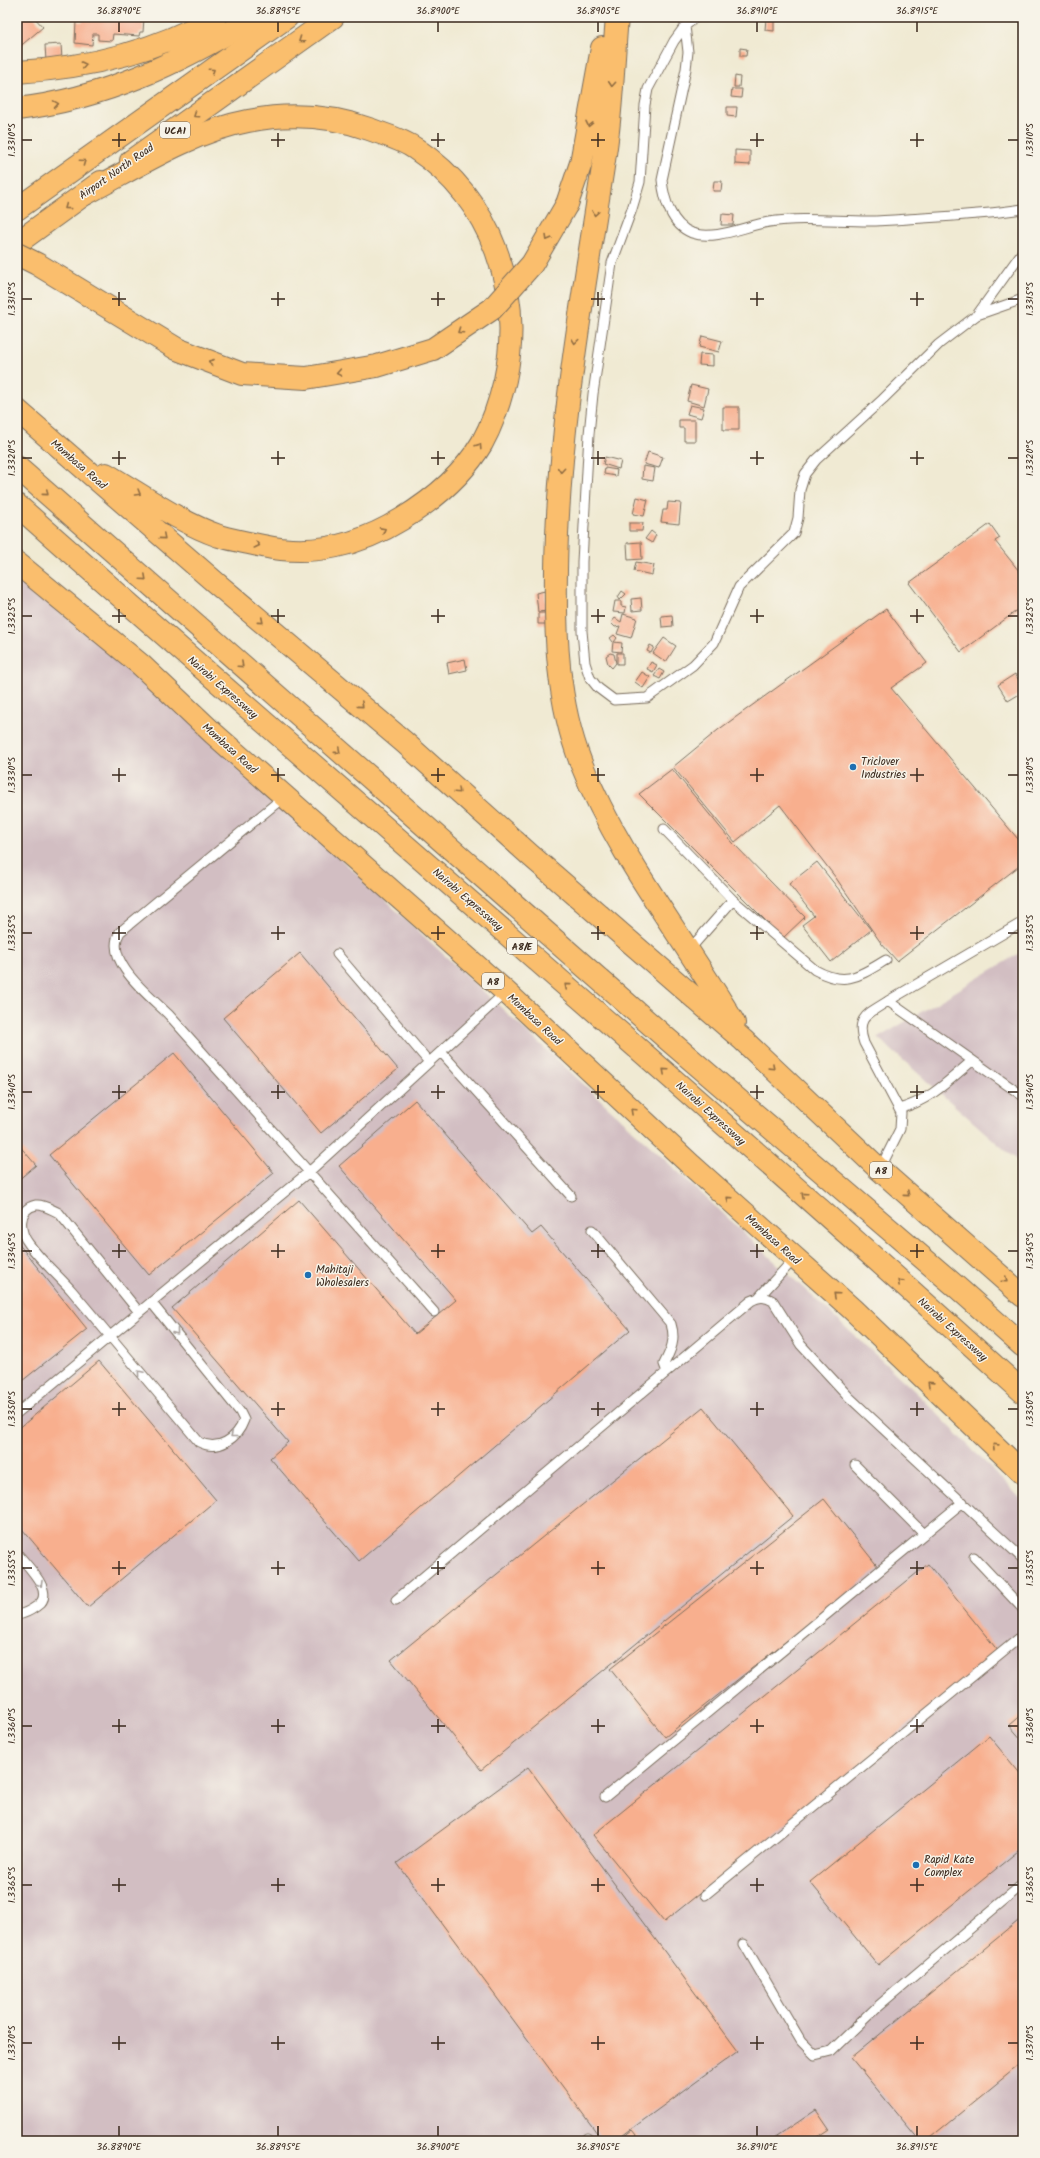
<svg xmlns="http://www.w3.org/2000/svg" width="1040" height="2158" viewBox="0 0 1040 2158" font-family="Kalam,sans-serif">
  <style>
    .industrial { fill: #d2bec2 }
    .building { fill: #f8af8e }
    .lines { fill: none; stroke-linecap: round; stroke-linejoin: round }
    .lane-casing { stroke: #7a6d5d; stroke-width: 11 }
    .primary-casing { stroke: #7a6d5d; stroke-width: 24 }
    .highway-casing { stroke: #7a6d5d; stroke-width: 24 }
    .lane { stroke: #fff; stroke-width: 9 }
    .primary { stroke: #fabe6d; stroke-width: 22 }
    .highway { stroke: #fabe6d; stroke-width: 22 }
    .highway-bridge-casing { stroke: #7a6d5d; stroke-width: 24; stroke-linecap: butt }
    .highway-bridge { stroke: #fabe6d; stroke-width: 22 }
    .oneway { stroke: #916d42 }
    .oneway2 { stroke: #a79f9a }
    .ticks { fill: none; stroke: #3b2a1e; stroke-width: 1.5 }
    .poi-dot { fill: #1f6fb2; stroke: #f7f3e8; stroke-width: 1.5 }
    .labels { text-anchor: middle; stroke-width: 3; stroke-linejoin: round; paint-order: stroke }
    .shield { fill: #f7f3e8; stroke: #73665b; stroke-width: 1 }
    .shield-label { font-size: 10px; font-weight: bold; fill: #3b2a1e }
    .street-label { font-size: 11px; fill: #3b2a1e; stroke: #f7f3e8 }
    .poi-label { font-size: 11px; fill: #3b2a1e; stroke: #f7f3e8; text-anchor: start }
    .neatline { fill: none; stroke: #3b2a1e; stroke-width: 1.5 }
    .ticks-label { font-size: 10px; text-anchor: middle; fill: #3b2a1e }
  </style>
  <rect width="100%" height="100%" fill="#f7f3e8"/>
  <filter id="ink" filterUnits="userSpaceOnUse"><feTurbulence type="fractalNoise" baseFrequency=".025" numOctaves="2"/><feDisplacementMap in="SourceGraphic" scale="8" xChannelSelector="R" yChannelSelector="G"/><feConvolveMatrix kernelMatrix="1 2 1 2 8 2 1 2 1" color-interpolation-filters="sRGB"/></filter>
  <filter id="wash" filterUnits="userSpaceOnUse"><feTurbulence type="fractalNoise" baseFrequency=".012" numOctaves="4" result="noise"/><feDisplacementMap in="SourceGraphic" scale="16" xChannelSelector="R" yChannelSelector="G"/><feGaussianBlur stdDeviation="0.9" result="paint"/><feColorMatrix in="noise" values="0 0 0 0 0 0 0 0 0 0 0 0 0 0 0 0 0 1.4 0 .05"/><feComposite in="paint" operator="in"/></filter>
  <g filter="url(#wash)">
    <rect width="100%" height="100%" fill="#f0ead3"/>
    <path class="industrial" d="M17,569L140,673L921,1397L1023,1501V2141H17Z
      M1023,951V1166L878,1038Z"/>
    <g id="blocks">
      <path class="building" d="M17,17H34L43,27L17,49Z
        M83,17L144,18L143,32H140L139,36L113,34L112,41L98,40V34H93L92,45L75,43L76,21L83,22Z
        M766,18H774V31L765,30Z
        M61,44L62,60L46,61L45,45Z
        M740,48L747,49L746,56H740Z
        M735,76L740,77L739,87H734Z
        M732,89H742L741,98L731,97Z
        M727,107H737L736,117L727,116Z
        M735,150L750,151V165L735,164Z
        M714,181H722L721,191H713Z
        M722,214L734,215L733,225H721Z
        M702,336L722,341L719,352L699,347Z
        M700,354L713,355V366L699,365Z
        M691,385L708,389L704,406L687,401Z
        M690,405L704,408L701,418L687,414Z
        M723,407H739V430H723Z
        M679,420H695V441H684V428H679Z
        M648,452L663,457L659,468L644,464Z
        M605,457L621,461L619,469L603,464Z
        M643,466L655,468L653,481L642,479Z
        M605,468L617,470L616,476L604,474Z
        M637,497L648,500L644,516L633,514Z
        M668,502L681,503L679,524L661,522L663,510H667Z
        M629,523H643L642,531H629Z
        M990,524L1000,538L995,541L1023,576V606L961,652L909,583Z
        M651,531L656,535L652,543L645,539Z
        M641,542L642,559L628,560L627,543Z
        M636,562L654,565L652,575L634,571Z
        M545,591L547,611L538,612L536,593Z
        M622,591L626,594L620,600L618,597Z
        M641,598L642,610L632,611L631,599Z
        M615,601H621V606L626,607L625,613L613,612Z
        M886,609L927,663L891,688L1023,845V863L897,961L881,943L836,878L780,805L735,842L673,767L718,730Z
        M538,613H547L548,624H538Z
        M623,614L637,618L631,638L617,634L620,626L615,627L611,623L615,618L621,622Z
        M672,615L673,626L662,627L661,616Z
        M614,635L617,638L614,642L622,643L621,652L612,651L613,642L610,638Z
        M664,638L676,646L666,662L653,653Z
        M650,645L654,647L651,653L647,651Z
        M610,653L614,654L616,663L612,668L608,664L606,656Z
        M617,653H623V664H617Z
        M465,659L467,670L449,674L447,663Z
        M651,662L657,665L653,672L647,669Z
        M659,669L664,672L660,679L654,676Z
        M642,672L650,677L643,688L635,682Z
        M1015,674L1023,687V692L1008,701L998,685Z
        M672,769L733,843L805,917L783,938L639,794Z
        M817,862L871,930L831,962L802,925L814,916L789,884Z
        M300,953L398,1069L321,1133L223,1018Z
        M174,1053L274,1173L149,1275L49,1155Z
        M415,1100L532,1234L541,1227L630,1330L359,1561L270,1458L288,1442L172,1308L299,1200L415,1334L456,1300L339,1166Z
        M17,1143L36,1165L17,1181Z
        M17,1242L87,1329L17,1385Z
        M99,1361L216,1500L88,1607L17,1523V1430Z
        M703,1407L793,1516L481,1770L391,1660Z
        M824,1499L879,1568L665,1737L610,1669Z
        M928,1564L999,1652L664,1922L593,1835Z
        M1023,1713V1741L1009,1725Z
        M989,1736L1023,1777V1847L878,1965L810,1882Z
        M528,1767L738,2051L615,2141H603L397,1863Z
        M1023,1917V2062L926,2141H920L851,2058Z
        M816,2110L829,2129L811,2141H770Z
        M632,2130L641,2141H618Z"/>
    </g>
  </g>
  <g filter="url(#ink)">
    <use href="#blocks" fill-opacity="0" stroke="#7a6d5d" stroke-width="1"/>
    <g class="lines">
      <defs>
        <path id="lane" d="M696,17L685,26L674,41L648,89L645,105L640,182L632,209L612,263L593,394L589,434L582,562V631L585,663L590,678L598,688L614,700L647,698L693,665L714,643L739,587L794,533L798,518L800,490L805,474L816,460L883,399L939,344L977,315L1023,251
          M685,26L688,52L686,69L662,180C664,199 671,225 692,233C715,241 745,226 769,222C802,217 835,221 869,221C887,221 905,219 923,218C957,216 990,214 1023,209
          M977,315L1023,299
          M285,796L120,932C102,960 151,997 169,1015L434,1312
          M664,829L733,900L815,970C846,987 859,976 886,960
          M689,950L733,900
          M337,954L429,1062
          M888,1001L1023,1096
          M441,1052L571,1196
          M899,1109C931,1100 948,1081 972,1061
          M880,1169L900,1129L901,1113L864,1043C855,1017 868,1014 888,1001L1023,922
          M592,1230L671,1324C676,1340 671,1350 664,1364L667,1372
          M759,1297L795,1258
          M139,1312L59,1213C52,1210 44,1204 36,1205C16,1209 20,1233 29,1244C41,1261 58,1275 72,1291C114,1341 157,1392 199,1442C218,1452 237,1439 244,1420L240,1412L151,1302
          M17,1413L310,1171L506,992
          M855,1465L924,1534
          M17,1553C27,1566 57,1593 37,1606C30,1611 25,1614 17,1615
          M974,1557L1023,1609
          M396,1600L751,1301C759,1297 764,1296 773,1301L801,1345L849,1397L1023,1559
          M605,1797L963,1502
          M705,1895L1023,1635
          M744,1944L801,2041L815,2055L831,2051L877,2007L1023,1884
          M587,2138L590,2141"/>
        <path id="primary" d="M131,161L333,17
          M17,209L287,17
          M17,243L101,182"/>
        <path id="highway" d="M617,17C613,63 612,109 605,154C584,292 558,429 556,570C555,635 557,701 581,763C618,857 683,936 734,1023
          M17,72C86,68 155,52 215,17
          M17,109C104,99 181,62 255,17
          M85,194C137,167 190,132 248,121C289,113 329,115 369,129C385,135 402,139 416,149C492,200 524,292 505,380C500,401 493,423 482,443C463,475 433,500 402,519C360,545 312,557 263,546C248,543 233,540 219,536C179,522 142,495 106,474
          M567,204L581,163L602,48
          M17,410L216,583L404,742L530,855L743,1040L879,1169L1023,1296
          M17,467L666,1038L959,1289L1023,1346
          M17,505C352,802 693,1091 1023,1392
          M17,563L141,665L214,734L506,992L691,1165L852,1309L1023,1473"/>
      </defs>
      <use href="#lane" class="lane-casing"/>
      <use href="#primary" class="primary-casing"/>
      <use href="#highway" class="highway-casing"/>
      <use href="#lane" class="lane"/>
      <use href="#primary" class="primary"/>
      <use href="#highway" class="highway"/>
      <defs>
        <path id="highway-bridge" d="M17,254L37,264L177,349L242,374L306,378L377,366L433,349L492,309L532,264L567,204"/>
      </defs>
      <use href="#highway-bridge" class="highway-bridge-casing"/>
      <use href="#highway-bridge" class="highway-bridge"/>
    </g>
    <defs><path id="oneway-chevron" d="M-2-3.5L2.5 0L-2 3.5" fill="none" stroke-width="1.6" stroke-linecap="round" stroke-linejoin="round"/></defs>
    <g class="oneway">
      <use href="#oneway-chevron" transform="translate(301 40) rotate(145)"/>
      <use href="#oneway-chevron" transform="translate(84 65) rotate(-12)"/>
      <use href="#oneway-chevron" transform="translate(212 71) rotate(-35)"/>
      <use href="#oneway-chevron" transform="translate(612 84) rotate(94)"/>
      <use href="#oneway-chevron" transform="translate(56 104) rotate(-9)"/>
      <use href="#oneway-chevron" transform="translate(196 115) rotate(145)"/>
      <use href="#oneway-chevron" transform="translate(589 124) rotate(102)"/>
      <use href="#oneway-chevron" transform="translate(83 162) rotate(-35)"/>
      <use href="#oneway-chevron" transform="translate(67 207) rotate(144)"/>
      <use href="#oneway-chevron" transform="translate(595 213) rotate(99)"/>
      <use href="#oneway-chevron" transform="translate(548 238) rotate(120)"/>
      <use href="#oneway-chevron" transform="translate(460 331) rotate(146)"/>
      <use href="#oneway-chevron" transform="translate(575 341) rotate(98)"/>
      <use href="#oneway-chevron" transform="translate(211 362) rotate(-159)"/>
      <use href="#oneway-chevron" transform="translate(339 373) rotate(170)"/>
      <use href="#oneway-chevron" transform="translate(479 446) rotate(-57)"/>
      <use href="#oneway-chevron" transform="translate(561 470) rotate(95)"/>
      <use href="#oneway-chevron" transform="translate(46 493) rotate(41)"/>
      <use href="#oneway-chevron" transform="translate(138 493) rotate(30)"/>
      <use href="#oneway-chevron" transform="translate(383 530) rotate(-29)"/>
      <use href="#oneway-chevron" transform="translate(163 537) rotate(41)"/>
      <use href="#oneway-chevron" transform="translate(257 545) rotate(14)"/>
      <use href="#oneway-chevron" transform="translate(144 578) rotate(42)"/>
      <use href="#oneway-chevron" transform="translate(261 621) rotate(40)"/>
      <use href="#oneway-chevron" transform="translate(241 665) rotate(42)"/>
      <use href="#oneway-chevron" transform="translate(361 705) rotate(41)"/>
      <use href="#oneway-chevron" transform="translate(338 751) rotate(41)"/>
      <use href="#oneway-chevron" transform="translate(458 791) rotate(43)"/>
      <use href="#oneway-chevron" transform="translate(567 986) rotate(-139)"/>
      <use href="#oneway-chevron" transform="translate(772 1067) rotate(44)"/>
      <use href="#oneway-chevron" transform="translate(665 1071) rotate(-138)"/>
      <use href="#oneway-chevron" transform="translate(633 1111) rotate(-137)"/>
      <use href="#oneway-chevron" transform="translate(907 1194) rotate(41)"/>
      <use href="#oneway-chevron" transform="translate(804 1195) rotate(-138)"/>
      <use href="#oneway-chevron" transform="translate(729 1199) rotate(-138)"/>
      <use href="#oneway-chevron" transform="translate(1005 1280) rotate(41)"/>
      <use href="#oneway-chevron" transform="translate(900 1282) rotate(-138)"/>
      <use href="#oneway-chevron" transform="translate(836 1295) rotate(-138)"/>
      <use href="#oneway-chevron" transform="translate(930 1384) rotate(-136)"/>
      <use href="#oneway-chevron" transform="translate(995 1446) rotate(-136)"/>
    </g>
    <g class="oneway2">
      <use href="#oneway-chevron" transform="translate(176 1332) rotate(51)"/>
      <use href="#oneway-chevron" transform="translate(140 1373) rotate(-130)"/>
      <use href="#oneway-chevron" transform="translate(233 1435) rotate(141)"/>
      <use href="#oneway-chevron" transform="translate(40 1584) rotate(60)"/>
    </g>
  </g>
  <path class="ticks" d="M119,22V32M278,22V32M438,22V32M598,22V32M757,22V32M917,22V32M119,133V147M278,133V147M438,133V147M598,133V147M757,133V147M917,133V147M22,140H32M112,140H126M271,140H285M431,140H445M591,140H605M750,140H764M910,140H924M1008,140H1018M119,292V306M278,292V306M438,292V306M598,292V306M757,292V306M917,292V306M22,299H32M112,299H126M271,299H285M431,299H445M591,299H605M750,299H764M910,299H924M1008,299H1018M119,451V465M278,451V465M438,451V465M598,451V465M757,451V465M917,451V465M22,458H32M112,458H126M271,458H285M431,458H445M591,458H605M750,458H764M910,458H924M1008,458H1018M119,609V623M278,609V623M438,609V623M598,609V623M757,609V623M917,609V623M22,616H32M112,616H126M271,616H285M431,616H445M591,616H605M750,616H764M910,616H924M1008,616H1018M119,768V782M278,768V782M438,768V782M598,768V782M757,768V782M917,768V782M22,775H32M112,775H126M271,775H285M431,775H445M591,775H605M750,775H764M910,775H924M1008,775H1018M119,926V940M278,926V940M438,926V940M598,926V940M757,926V940M917,926V940M22,933H32M112,933H126M271,933H285M431,933H445M591,933H605M750,933H764M910,933H924M1008,933H1018M119,1085V1099M278,1085V1099M438,1085V1099M598,1085V1099M757,1085V1099M917,1085V1099M22,1092H32M112,1092H126M271,1092H285M431,1092H445M591,1092H605M750,1092H764M910,1092H924M1008,1092H1018M119,1244V1258M278,1244V1258M438,1244V1258M598,1244V1258M757,1244V1258M917,1244V1258M22,1251H32M112,1251H126M271,1251H285M431,1251H445M591,1251H605M750,1251H764M910,1251H924M1008,1251H1018M119,1402V1416M278,1402V1416M438,1402V1416M598,1402V1416M757,1402V1416M917,1402V1416M22,1409H32M112,1409H126M271,1409H285M431,1409H445M591,1409H605M750,1409H764M910,1409H924M1008,1409H1018M119,1561V1575M278,1561V1575M438,1561V1575M598,1561V1575M757,1561V1575M917,1561V1575M22,1568H32M112,1568H126M271,1568H285M431,1568H445M591,1568H605M750,1568H764M910,1568H924M1008,1568H1018M119,1719V1733M278,1719V1733M438,1719V1733M598,1719V1733M757,1719V1733M917,1719V1733M22,1726H32M112,1726H126M271,1726H285M431,1726H445M591,1726H605M750,1726H764M910,1726H924M1008,1726H1018M119,1878V1892M278,1878V1892M438,1878V1892M598,1878V1892M757,1878V1892M917,1878V1892M22,1885H32M112,1885H126M271,1885H285M431,1885H445M591,1885H605M750,1885H764M910,1885H924M1008,1885H1018M119,2036V2050M278,2036V2050M438,2036V2050M598,2036V2050M757,2036V2050M917,2036V2050M22,2043H32M112,2043H126M271,2043H285M431,2043H445M591,2043H605M750,2043H764M910,2043H924M1008,2043H1018M119,2126V2136M278,2126V2136M438,2126V2136M598,2126V2136M757,2126V2136M917,2126V2136"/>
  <g class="poi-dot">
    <circle cx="853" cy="767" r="4"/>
    <circle cx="308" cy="1275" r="4"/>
    <circle cx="916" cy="1865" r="4"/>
  </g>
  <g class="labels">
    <g class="shield">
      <rect x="160" y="122" width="30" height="16" rx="3"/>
      <rect x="507" y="938" width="30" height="16" rx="3"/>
      <rect x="482" y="973" width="22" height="16" rx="3"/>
      <rect x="870" y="1162" width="22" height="16" rx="3"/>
    </g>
    <g class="shield-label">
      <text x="175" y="134">UCA1</text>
      <text x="522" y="950">A8/E</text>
      <text x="493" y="985">A8</text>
      <text x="881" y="1174">A8</text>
    </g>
    <g class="street-label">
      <text transform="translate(116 171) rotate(-35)" y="4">Airport North Road</text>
      <text transform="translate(79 464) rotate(41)" y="4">Mombasa Road</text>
      <text transform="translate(223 687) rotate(41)" y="4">Nairobi Expressway</text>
      <text transform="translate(230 748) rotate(42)" y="4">Mombasa Road</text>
      <text transform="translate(468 899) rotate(41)" y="4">Nairobi Expressway</text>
      <text transform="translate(535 1019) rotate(43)" y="4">Mombasa Road</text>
      <text transform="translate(711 1113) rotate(42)" y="4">Nairobi Expressway</text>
      <text transform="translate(773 1239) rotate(42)" y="4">Mombasa Road</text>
      <text transform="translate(953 1329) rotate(42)" y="4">Nairobi Expressway</text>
    </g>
    <g class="poi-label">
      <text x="861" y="765">Triclover<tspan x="861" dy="13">Industries</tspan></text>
      <text x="316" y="1273">Mahitaji<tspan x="316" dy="13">Wholesalers</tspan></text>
      <text x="924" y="1863">Rapid Kate<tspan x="924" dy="13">Complex</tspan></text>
    </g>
  </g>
  <rect width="1040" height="2158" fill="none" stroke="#f7f3e8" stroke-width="44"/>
  <rect x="22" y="22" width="996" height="2114" class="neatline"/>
  <g class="ticks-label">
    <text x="119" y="14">36.8890°E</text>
    <text x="278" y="14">36.8895°E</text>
    <text x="438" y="14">36.8900°E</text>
    <text x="598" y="14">36.8905°E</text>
    <text x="757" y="14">36.8910°E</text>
    <text x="917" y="14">36.8915°E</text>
    <text transform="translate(11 140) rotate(-90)" y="4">1.3310°S</text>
    <text transform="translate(1029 140) rotate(-90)" y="4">1.3310°S</text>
    <text transform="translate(11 299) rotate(-90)" y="4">1.3315°S</text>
    <text transform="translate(1029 299) rotate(-90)" y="4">1.3315°S</text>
    <text transform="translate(11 458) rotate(-90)" y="4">1.3320°S</text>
    <text transform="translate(1029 458) rotate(-90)" y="4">1.3320°S</text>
    <text transform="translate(11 616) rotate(-90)" y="4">1.3325°S</text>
    <text transform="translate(1029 616) rotate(-90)" y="4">1.3325°S</text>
    <text transform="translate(11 775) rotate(-90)" y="4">1.3330°S</text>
    <text transform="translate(1029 775) rotate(-90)" y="4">1.3330°S</text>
    <text transform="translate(11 933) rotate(-90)" y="4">1.3335°S</text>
    <text transform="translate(1029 933) rotate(-90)" y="4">1.3335°S</text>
    <text transform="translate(11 1092) rotate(-90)" y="4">1.3340°S</text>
    <text transform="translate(1029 1092) rotate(-90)" y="4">1.3340°S</text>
    <text transform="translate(11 1251) rotate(-90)" y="4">1.3345°S</text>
    <text transform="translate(1029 1251) rotate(-90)" y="4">1.3345°S</text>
    <text transform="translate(11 1409) rotate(-90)" y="4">1.3350°S</text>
    <text transform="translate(1029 1409) rotate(-90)" y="4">1.3350°S</text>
    <text transform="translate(11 1568) rotate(-90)" y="4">1.3355°S</text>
    <text transform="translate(1029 1568) rotate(-90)" y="4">1.3355°S</text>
    <text transform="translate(11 1726) rotate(-90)" y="4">1.3360°S</text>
    <text transform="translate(1029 1726) rotate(-90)" y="4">1.3360°S</text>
    <text transform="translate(11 1885) rotate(-90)" y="4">1.3365°S</text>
    <text transform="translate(1029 1885) rotate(-90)" y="4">1.3365°S</text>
    <text transform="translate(11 2043) rotate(-90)" y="4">1.3370°S</text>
    <text transform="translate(1029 2043) rotate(-90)" y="4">1.3370°S</text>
    <text x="119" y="2150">36.8890°E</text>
    <text x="278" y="2150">36.8895°E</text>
    <text x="438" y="2150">36.8900°E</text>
    <text x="598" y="2150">36.8905°E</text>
    <text x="757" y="2150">36.8910°E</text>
    <text x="917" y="2150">36.8915°E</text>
  </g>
</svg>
